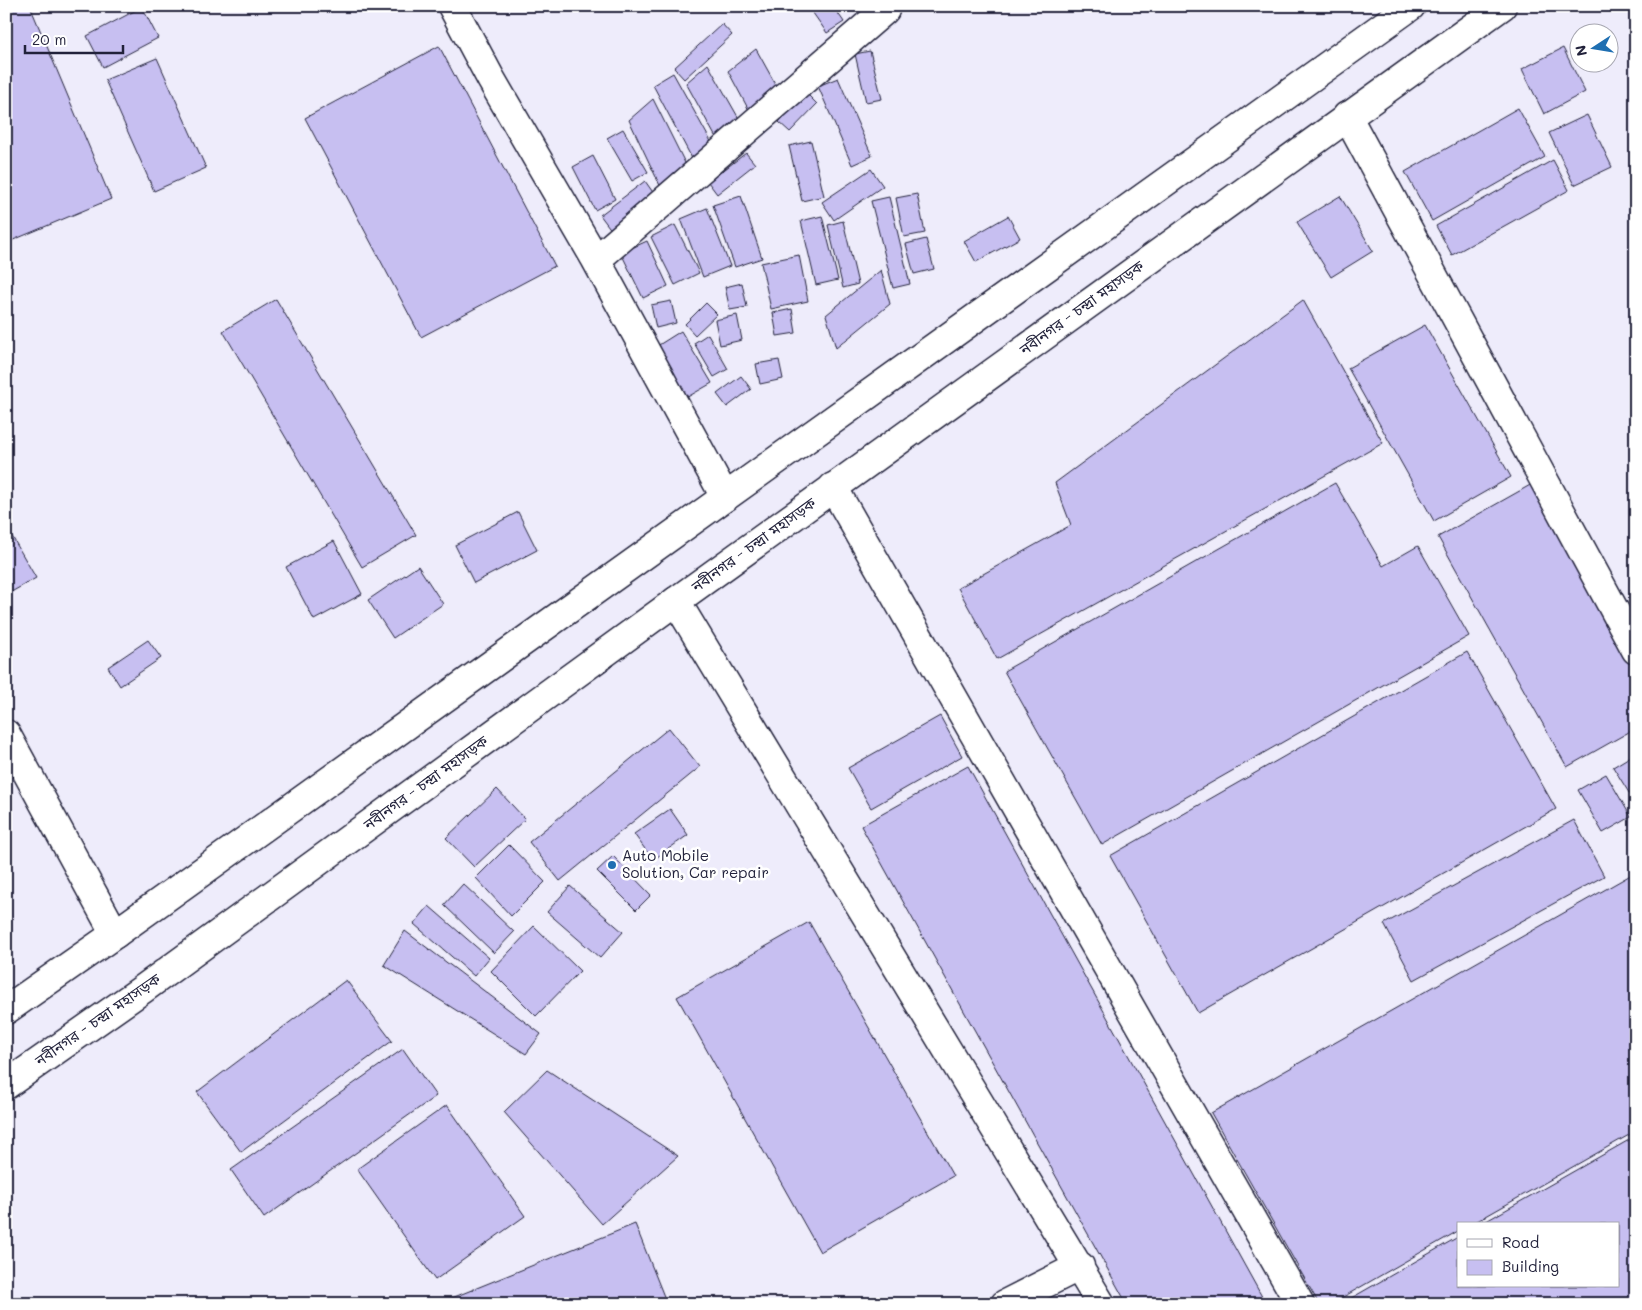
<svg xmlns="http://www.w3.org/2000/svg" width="1642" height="1310" viewBox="0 0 1642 1310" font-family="Mali,'Noto Sans Bengali',sans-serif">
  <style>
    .building { fill: #c7bff1; stroke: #22223b }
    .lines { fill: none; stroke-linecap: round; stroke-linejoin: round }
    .minor-casing { stroke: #22223b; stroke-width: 31 }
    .highway-casing { stroke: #22223b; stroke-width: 31 }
    .minor { stroke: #fff; stroke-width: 28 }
    .highway { stroke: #fff; stroke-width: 28 }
    .poi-dot { fill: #1f6fb2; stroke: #fff; stroke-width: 2 }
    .labels { text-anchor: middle; stroke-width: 5; stroke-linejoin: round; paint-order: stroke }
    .street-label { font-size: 15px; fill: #22223b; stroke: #fff }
    .poi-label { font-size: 15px; fill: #22223b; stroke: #fff; text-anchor: start }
  </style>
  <rect width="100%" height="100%" fill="#eeecfb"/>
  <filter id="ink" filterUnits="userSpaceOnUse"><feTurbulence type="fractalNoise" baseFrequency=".02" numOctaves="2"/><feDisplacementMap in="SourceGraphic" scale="10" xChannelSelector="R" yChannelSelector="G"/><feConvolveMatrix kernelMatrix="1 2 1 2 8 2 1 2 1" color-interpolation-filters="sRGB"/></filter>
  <g filter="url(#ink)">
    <path class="building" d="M6,6H30L111,199L6,243Z
      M808,6H833L844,22L827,33Z
      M1625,6H1636V21Z
      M142,7L158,38L103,67L87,36Z
      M722,24L732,35L684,79L674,68Z
      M439,46L555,266L421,337L305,118Z
      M1563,48L1585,92L1544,114L1522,69Z
      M756,49L777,87L751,114L728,71Z
      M870,51L882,99L866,102L855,54Z
      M157,58L206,168L154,191L105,80Z
      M708,64L742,124L720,145L686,83Z
      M673,73L714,147L696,166L653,85Z
      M838,78L872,156L852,165L818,86Z
      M806,93L817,104L790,132L779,122Z
      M653,99L690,173L664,194L629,120Z
      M1518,108L1545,157L1432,221L1405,172Z
      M1587,115L1612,167L1574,185L1549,133Z
      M623,129L648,172L632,181L607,138Z
      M811,141L824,196L802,201L789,146Z
      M746,153L755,164L717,194L708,182Z
      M593,156L615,199L595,210L573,167Z
      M1553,160L1569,190L1452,255L1436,226Z
      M871,169L883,186L834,220L822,202Z
      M645,181L657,198L612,231L600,215Z
      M917,194L925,233L904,237L896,198Z
      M741,196L762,258L735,267L713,205Z
      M1340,196L1373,251L1331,277L1297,222Z
      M889,197L910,284L893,288L871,201Z
      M707,208L730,266L703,277L681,219Z
      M822,216L838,280L816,285L801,221Z
      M1008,216L1020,238L976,262L964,241Z
      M843,221L858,284L843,288L828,225Z
      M675,225L699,273L675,285L651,237Z
      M926,239L934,269L914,274L906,244Z
      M647,241L668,286L643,298L621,253Z
      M799,255L808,301L771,309L761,263Z
      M881,270L890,304L836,348L826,315Z
      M742,283L747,307L730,310L725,287Z
      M276,299L416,535L362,567L223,331Z
      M1303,300L1383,443L997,659L958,588L1071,525L1055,483Z
      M671,301L676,323L656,328L651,305Z
      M706,303L717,314L695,335L685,324Z
      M792,309L796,333L777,336L773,313Z
      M737,315L742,340L720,345L715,320Z
      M1425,325L1511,477L1434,521L1348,368Z
      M681,331L712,383L684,399L654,348Z
      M708,334L728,369L714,377L694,343Z
      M779,360L783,379L760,384L756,364Z
      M741,376L751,389L727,407L717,394Z
      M1335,483L1383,566L1418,546L1469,636L1102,845L1004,671Z
      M1532,484L1636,671V728L1567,767L1438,537Z
      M518,512L537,550L474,583L455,545Z
      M6,526L36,578L6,595Z
      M334,541L362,594L314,620L286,567Z
      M418,566L443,604L393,638L368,600Z
      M148,640L161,658L120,686L108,667Z
      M1467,652L1556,809L1198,1013L1110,856Z
      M940,716L962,756L871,808L848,768Z
      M669,728L700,767L560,881L529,842Z
      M1636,753V804L1613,767Z
      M968,766L1266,1304H1127L861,826Z
      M1606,774L1631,817L1603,833L1578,790Z
      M497,789L525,819L474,867L446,838Z
      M670,809L688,835L653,860L634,834Z
      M1574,820L1604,876L1414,980L1384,924Z
      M509,845L545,882L511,916L476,878Z
      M613,856L651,895L636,910L597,871Z
      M1636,872V1131L1472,1224H1458V1231L1331,1304H1319L1211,1113Z
      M463,884L514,932L494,953L444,905Z
      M570,886L623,932L600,958L547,912Z
      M429,906L489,958L474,976L414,924Z
      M809,922L953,1176L820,1252L677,997Z
      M534,926L580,971L536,1016L491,971Z
      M405,931L541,1034L526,1054L384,965Z
      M346,980L392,1041L241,1152L197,1092Z
      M403,1049L436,1096L264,1218L231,1170Z
      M547,1070L678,1156L602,1224L504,1112Z
      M447,1105L525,1216L435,1280L357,1169Z
      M1636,1136V1304H1341L1458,1237V1286H1618V1224H1481Z
      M635,1224L667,1304H442V1302Z"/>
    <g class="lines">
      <defs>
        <path id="minor" d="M452,6L491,79L596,260L725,497
          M1347,116L1636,650
          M596,260L885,10
          M833,487L1300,1304
          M676,601L1101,1304
          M6,734L115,934
          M1005,1304L1080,1266"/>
        <path id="highway" d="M6,1010L115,934L1411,6
          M6,1085L143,989L676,601L1502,6"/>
      </defs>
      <use href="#minor" class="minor-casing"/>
      <use href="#highway" class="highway-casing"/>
      <use href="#minor" class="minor"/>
      <use href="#highway" class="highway"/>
    </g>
  </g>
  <circle class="poi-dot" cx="612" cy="865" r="5"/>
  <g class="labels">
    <g class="street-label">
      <text transform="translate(1082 308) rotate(-36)" y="5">নবীনগর - চন্দ্রা মহাসড়ক</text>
      <text transform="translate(754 545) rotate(-36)" y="5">নবীনগর - চন্দ্রা মহাসড়ক</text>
      <text transform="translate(426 783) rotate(-36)" y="5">নবীনগর - চন্দ্রা মহাসড়ক</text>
      <text transform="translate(98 1020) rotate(-35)" y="5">নবীনগর - চন্দ্রা মহাসড়ক</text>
    </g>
    <g class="poi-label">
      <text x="622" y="861">Auto Mobile<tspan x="622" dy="17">Solution, Car repair</tspan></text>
    </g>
  </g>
  <rect width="1642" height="1310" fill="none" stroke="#fff" stroke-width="25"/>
  <rect x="12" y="12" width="1617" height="1285" fill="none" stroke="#22223b" stroke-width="2" filter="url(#ink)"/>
  <rect x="1457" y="1222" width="162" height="65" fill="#ffffff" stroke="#a7a7b1"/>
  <rect x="1467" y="1239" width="25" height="8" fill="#ffffff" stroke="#a7a7b1"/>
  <text x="1502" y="1248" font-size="15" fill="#22223b">Road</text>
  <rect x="1467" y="1260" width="25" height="15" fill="#c7bff1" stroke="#a7a7b1"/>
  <text x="1502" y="1272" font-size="15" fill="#22223b">Building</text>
  <g transform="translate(1594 48) rotate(258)"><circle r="24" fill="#ffffff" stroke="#a7a7b1"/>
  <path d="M0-4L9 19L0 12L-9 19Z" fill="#1f6fb2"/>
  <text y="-8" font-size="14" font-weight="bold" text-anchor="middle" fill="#22223b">N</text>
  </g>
  <path d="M25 45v8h98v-8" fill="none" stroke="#22223b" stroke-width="2.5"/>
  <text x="32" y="45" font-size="15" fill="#22223b" stroke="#ffffff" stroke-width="4" paint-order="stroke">20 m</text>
</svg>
